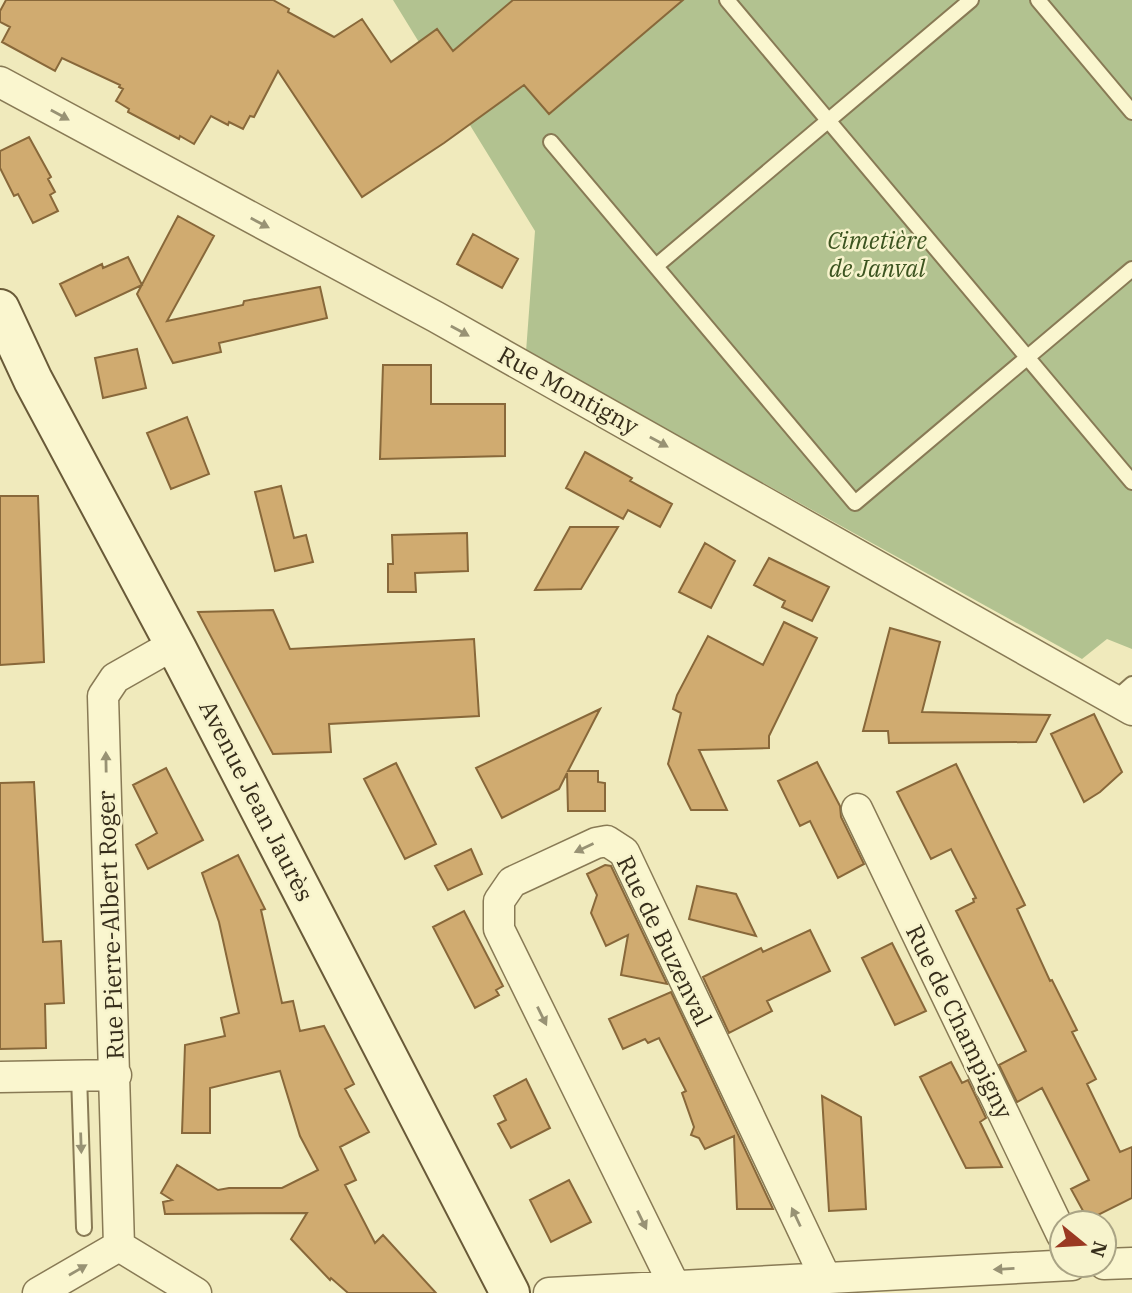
<svg xmlns="http://www.w3.org/2000/svg" width="1132" height="1293" viewBox="0 0 1132 1293" font-family="'IBM Plex Serif',serif">
  <style>
    .cemetery { fill: #b2c290 }
    .building { fill: #d0ab70; stroke: #88683a; stroke-width: 2 }
    .lines { fill: none; stroke-linecap: round; stroke-linejoin: round }
    .lane-casing { stroke: #887a55; stroke-width: 18 }
    .street-casing { stroke: #887a55; stroke-width: 33 }
    .secondary-casing { stroke: #695a38; stroke-width: 42 }
    .lane { stroke: #faf6cf; stroke-width: 14 }
    .street { stroke: #faf6cf; stroke-width: 30 }
    .secondary { stroke: #faf6cf; stroke-width: 38 }
    .oneway { fill: #989274 }
    .labels { text-anchor: middle; stroke-width: 5; stroke-linejoin: round; paint-order: stroke }
    .park-label { font-size: 24px; font-style: italic; fill: #3c5420; stroke: #f7f3cc }
    .street-label { font-size: 24px; fill: #362d1a; stroke: #f7f3cc }
  </style>
  <rect width="100%" height="100%" fill="#f0eabc"/>
  <path class="cemetery" d="M393,0H1132V649L1107,639L1082,659L526,352L535,231Z"/>
  <path class="building" d="M6,0H273L289,9L288,12L334,37L362,19L391,62L437,29L453,51L513,0H683L549,114L524,85L444,143L362,197L278,71L254,117L250,116L243,129L229,122L228,125L211,116L194,144L180,136L179,139L128,112L129,109L116,101L123,89L119,87L120,85L62,58L55,71L2,42L10,27L0,22V11Z
    M29,137L51,177L48,179L55,192L50,195L58,211L33,223L18,194L14,196L0,168V151Z
    M178,216L214,236L167,321L243,305L244,301L320,287L327,318L219,343L221,352L173,363L137,294Z
    M473,234L518,259L502,288L457,264Z
    M128,257L142,285L76,316L60,284L102,264L103,268Z
    M137,349L146,388L103,398L95,358Z
    M383,365H431V404H505V456L380,459Z
    M187,417L209,474L171,489L147,433Z
    M585,452L632,478L630,481L672,504L660,527L628,510L623,519L566,488Z
    M281,486L294,538L306,535L313,562L275,571L255,492Z
    M0,496H38L44,662L0,665Z
    M570,527H618L581,589L535,590Z
    M467,533L468,571L415,573L416,592H388V564H393L392,535Z
    M705,543L735,561L711,608L679,592Z
    M769,558L829,587L812,621L782,607L785,601L754,585Z
    M273,610L290,649L474,639L479,716L329,724L331,752L273,754L198,612Z
    M784,622L817,638L769,736V748L699,750L727,810H691L668,764L681,713L673,709L677,695L708,636L763,665Z
    M890,628L940,642L922,712L1050,715L1036,742L889,743L888,731H863Z
    M600,709L568,771H598V782L605,783V811H568L567,773L559,789L502,818L476,768Z
    M1094,714L1122,772L1100,792L1084,802L1051,734Z
    M817,762L840,806L841,817L864,864L838,878L810,821L800,826L778,781Z
    M396,763L436,844L405,859L364,779Z
    M956,764L1025,905L1017,909L1050,981L1052,980L1077,1030L1072,1032L1096,1079L1087,1084L1120,1152L1132,1147V1198L1088,1220L1071,1189L1089,1180L1042,1088L1017,1102L999,1065L1026,1051L956,911L974,902L973,899L976,898L951,849L931,859L897,792Z
    M166,768L203,840L148,869L136,845L157,833L133,785Z
    M34,782L43,942L61,941L64,1003L45,1004L46,1048L0,1049V783Z
    M471,849L482,874L448,890L435,866Z
    M238,855L265,909L261,910L282,1003L293,1001L300,1031L324,1026L354,1084L345,1089L369,1132L340,1147L356,1180L345,1185L375,1243L383,1235L436,1293H348L331,1278L330,1280L291,1239L307,1213L165,1214L163,1202L172,1200L161,1193L177,1165L218,1190L229,1188H282L318,1170L300,1136L280,1071L210,1088V1133H182L185,1045L225,1036L221,1018L239,1013L219,922L202,873Z
    M605,865L611,866L667,984L621,975L628,935L606,946L591,913L597,895L587,874Z
    M697,886L736,894L756,936L689,919Z
    M464,911L503,986L496,990L499,995L475,1008L433,927Z
    M810,930L830,971L767,1001L772,1011L729,1033L703,977L761,948L763,952Z
    M892,943L926,1011L895,1025L862,958Z
    M671,992L773,1209H737L734,1136L705,1149L699,1138L691,1135L694,1127L682,1093L686,1091L659,1038L648,1043L645,1039L623,1049L609,1019Z
    M951,1062L962,1083L968,1080L986,1118L980,1122L1002,1167L966,1168L920,1077Z
    M526,1079L550,1128L511,1148L498,1124L506,1120L494,1096Z
    M822,1096L861,1117L866,1209L829,1211Z
    M569,1180L591,1222L551,1242L530,1200Z"/>
  <g class="lines">
    <defs>
      <path id="lane" d="M727,0L1132,482
        M1038,0L1132,112
        M551,142L855,503L1132,269
        M656,266L971,0
        M1115,699L1132,684
        M79,1075L84,1228"/>
      <path id="street" d="M0,82L436,317L1132,710
        M857,809L1062,1235
        M0,1077L116,1075
        M119,1246L103,696L115,678L159,653L177,649
        M119,1246L196,1293
        M1104,1264L1132,1263
        M674,1285L499,929V901L512,882L596,843L607,841L624,852L826,1279
        M38,1293L119,1246
        M549,1293L1072,1265"/>
      <path id="secondary" d="M0,309L33,380L177,649L510,1293"/>
    </defs>
    <use href="#lane" class="lane-casing"/>
    <use href="#street" class="street-casing"/>
    <use href="#secondary" class="secondary-casing"/>
    <use href="#lane" class="lane"/>
    <use href="#street" class="street"/>
    <use href="#secondary" class="secondary"/>
  </g>
  <defs><path id="oneway-solid" d="M-6-.8H1V-3.2L6.5 0L1 3.2V.8H-6Z" transform="scale(1.75)"/></defs>
  <g class="oneway">
    <use href="#oneway-solid" transform="translate(60 115) rotate(29)"/>
    <use href="#oneway-solid" transform="translate(260 223) rotate(28)"/>
    <use href="#oneway-solid" transform="translate(460 331) rotate(29)"/>
    <use href="#oneway-solid" transform="translate(659 442) rotate(29)"/>
    <use href="#oneway-solid" transform="translate(106 762) rotate(-91)"/>
    <use href="#oneway-solid" transform="translate(584 848) rotate(155)"/>
    <use href="#oneway-solid" transform="translate(542 1016) rotate(64)"/>
    <use href="#oneway-solid" transform="translate(81 1143) rotate(88)"/>
    <use href="#oneway-solid" transform="translate(796 1217) rotate(-115)"/>
    <use href="#oneway-solid" transform="translate(642 1220) rotate(64)"/>
    <use href="#oneway-solid" transform="translate(1004 1269) rotate(177)"/>
    <use href="#oneway-solid" transform="translate(78 1270) rotate(-30)"/>
  </g>
  <g class="labels">
    <g class="park-label">
      <text x="877" y="249">Cimetière<tspan x="877" dy="28">de Janval</tspan></text>
    </g>
    <g class="street-label">
      <text transform="translate(568 391) rotate(29)" y="8">Rue Montigny</text>
      <text transform="translate(256 801) rotate(63)" y="8">Avenue Jean Jaurès</text>
      <text transform="translate(111 925) rotate(-92)" y="8">Rue Pierre-Albert Roger</text>
      <text transform="translate(664 941) rotate(64)" y="8">Rue de Buzenval</text>
      <text transform="translate(959 1022) rotate(64)" y="8">Rue de Champigny</text>
    </g>
  </g>
  <g transform="translate(1083 1244) rotate(108)"><circle r="33" fill="#f7f3cc" stroke="#aaa485" stroke-width="2"/>
  <path d="M0-5L12 26L0 18L-12 26Z" fill="#9a3922"/>
  <text y="-10" font-size="19" font-weight="bold" text-anchor="middle" fill="#362d1a">N</text>
  </g>
</svg>
